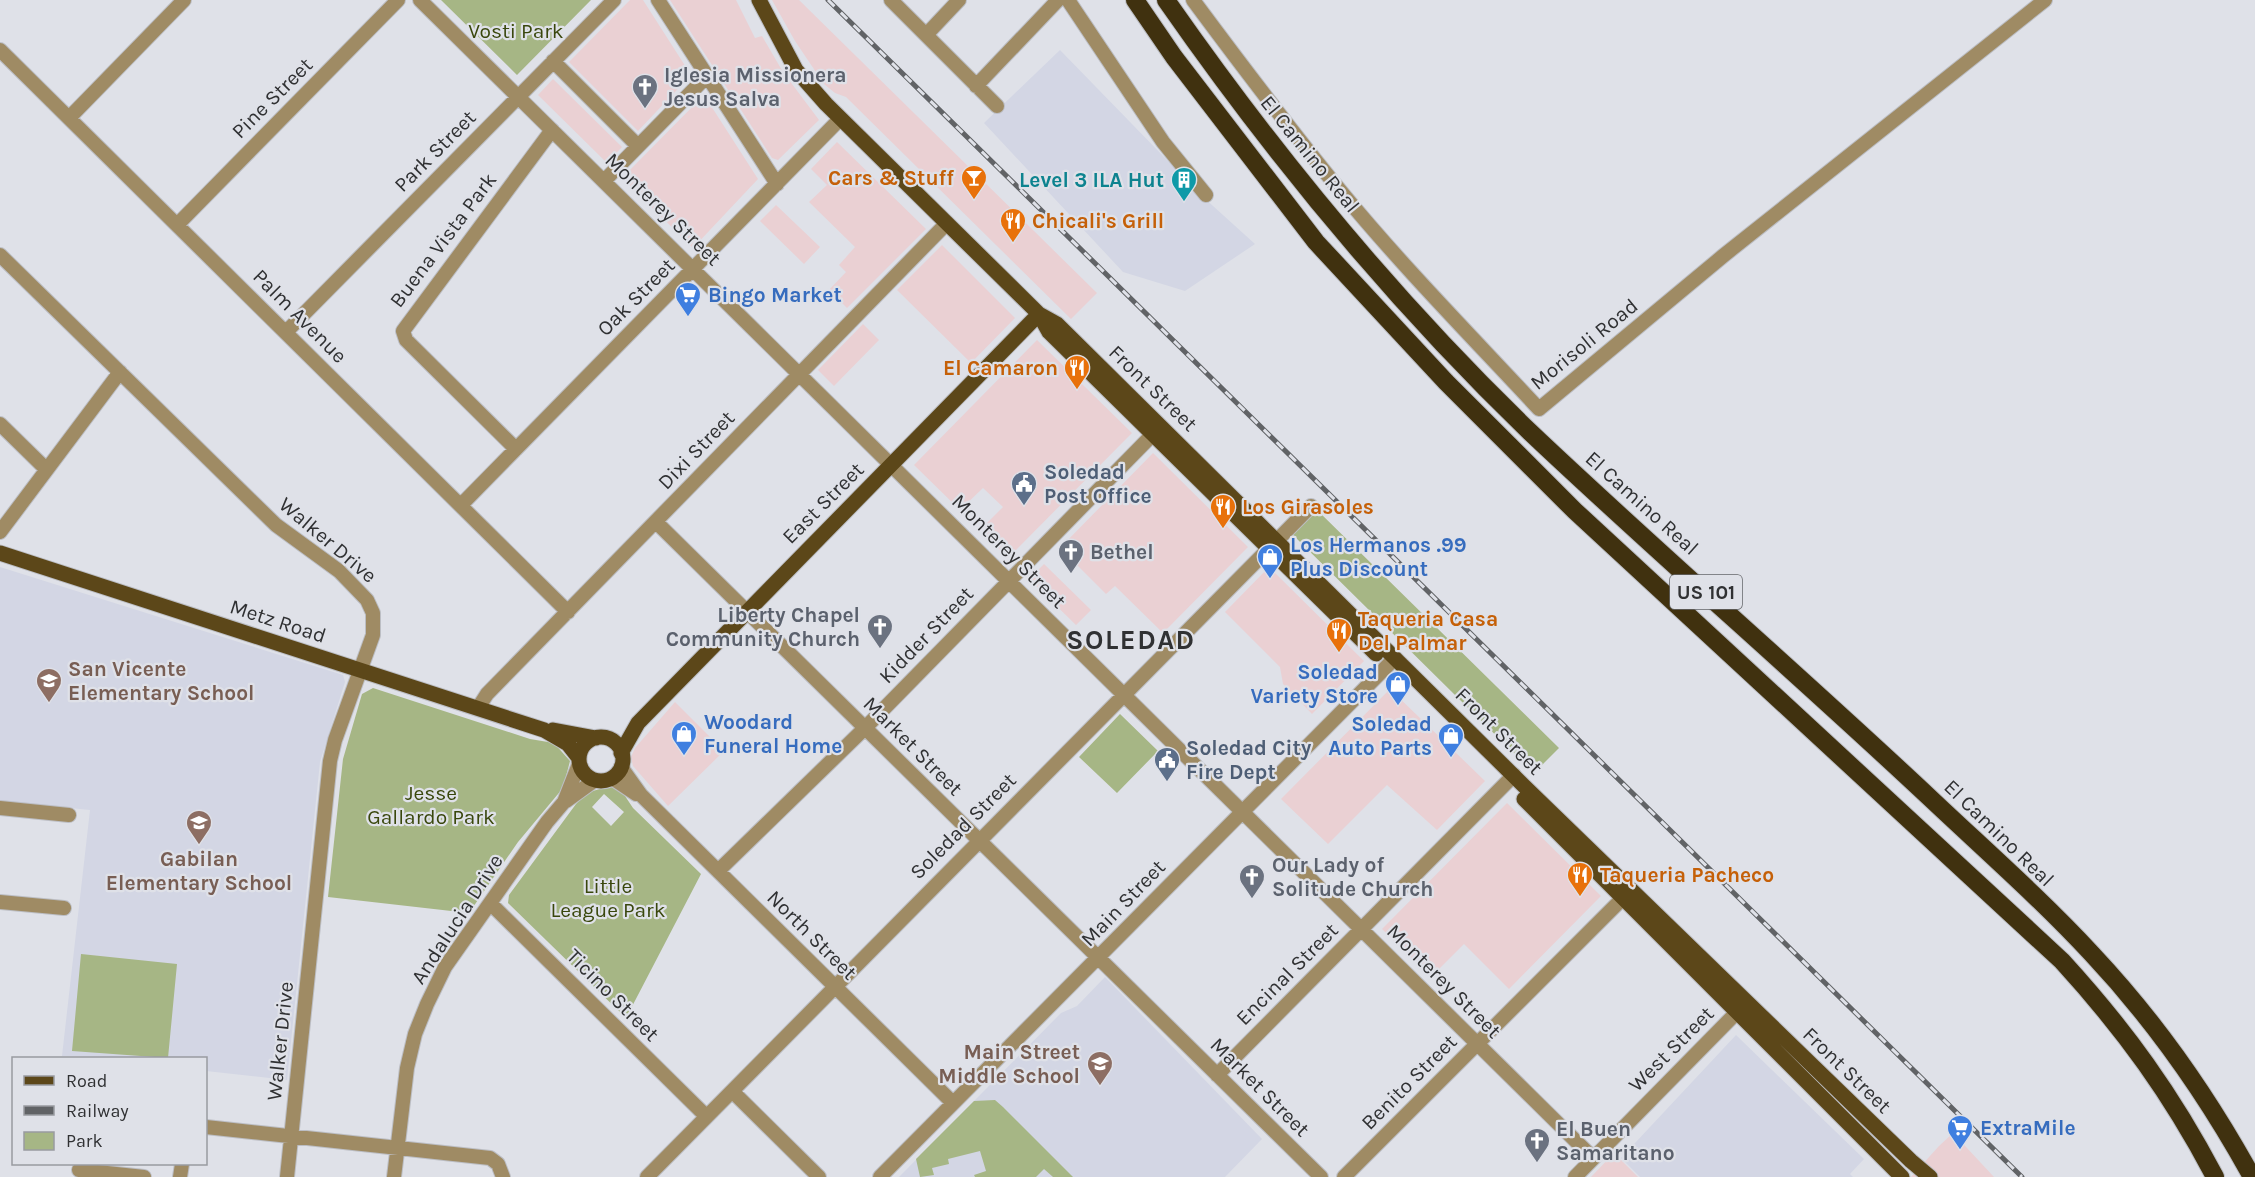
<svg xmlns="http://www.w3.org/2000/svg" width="2255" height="1177" viewBox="0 0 2255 1177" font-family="Karla,sans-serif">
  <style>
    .commercial { fill: #ead0d3 }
    .built { fill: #d3d6e4 }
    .green { fill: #a6b685; fill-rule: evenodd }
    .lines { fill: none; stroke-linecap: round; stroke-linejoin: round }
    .minor-casing { stroke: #bcbec4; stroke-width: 16 }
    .major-casing { stroke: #bcbec4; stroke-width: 17 }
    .highway-casing { stroke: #bcbec4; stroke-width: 20 }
    .minor { stroke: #9f8b64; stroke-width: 14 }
    .major { stroke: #5c4719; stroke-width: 15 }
    .highway { stroke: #40310f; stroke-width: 18 }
    .rail-casing { stroke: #616366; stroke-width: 5 }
    .rail { stroke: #dfe1e8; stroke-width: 3; stroke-dasharray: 9; stroke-linecap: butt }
    .labels { text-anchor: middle; stroke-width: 4.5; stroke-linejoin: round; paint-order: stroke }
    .shield { fill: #dfe1e8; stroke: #646669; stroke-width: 1.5 }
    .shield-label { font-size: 20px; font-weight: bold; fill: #303133 }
    .park-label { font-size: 21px; fill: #39470c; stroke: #dfe1e8 }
    .worship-label { font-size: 21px; font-weight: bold; fill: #5b616d; stroke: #dfe1e8; text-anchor: start }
    .street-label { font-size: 21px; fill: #303133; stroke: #dfe1e8 }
    .food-label { font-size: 21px; font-weight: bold; fill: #c56008; stroke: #dfe1e8; text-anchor: start }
    .culture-label { font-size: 21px; font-weight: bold; fill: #0d838f; stroke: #dfe1e8; text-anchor: end }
    .shop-label { font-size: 21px; font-weight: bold; fill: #366cbe; stroke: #dfe1e8; text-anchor: start }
    .service-label { font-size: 21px; font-weight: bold; fill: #4e5e75; stroke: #dfe1e8; text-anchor: start }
    .education-label { font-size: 21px; font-weight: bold; fill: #785e54; stroke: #dfe1e8; text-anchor: start }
    .district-label { font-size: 27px; font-weight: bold; letter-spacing: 1.5px; fill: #303133; stroke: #dfe1e8 }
  </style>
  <rect width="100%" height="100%" fill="#dfe1e8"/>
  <path class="commercial" d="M630,0H643L691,75L638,131L569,62Z
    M670,0H736L755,38L762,36L783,72L819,120L778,160L772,158Z
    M772,0H799L1097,293L1071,319L846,97L835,93L824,84L795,41Z
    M553,79L622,147L607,163L538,95Z
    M704,95L758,179L693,248L622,178Z
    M837,142L926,229L847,308L829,290L846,272L839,265L855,247L809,202L827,185L811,169Z
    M776,205L820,247L804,264L760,221Z
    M942,245L1015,318L971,363L897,290Z
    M863,324L879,340L834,386L818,370Z
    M1037,340L1132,433L1008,558L980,530L1003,507L983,488L960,510L914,465Z
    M1153,453L1248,547L1163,633L1115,586L1106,594L1060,548Z
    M1044,564L1091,610L1076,625L1029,579Z
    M1269,567L1364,661L1312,714L1283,684L1280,667L1225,612Z
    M1390,689L1485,781L1437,830L1387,785L1328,844L1281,799Z
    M675,702L724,751L668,806L633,766L631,757L635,748Z
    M1507,803L1601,896L1509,989L1464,944L1431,977L1382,929Z
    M1953,1133L1994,1177H1911L1939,1146Z
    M1614,1153L1638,1177H1591Z"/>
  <path class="built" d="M1060,50L1202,196L1255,244L1185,291L1123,272L984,123Z
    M0,567L343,675L345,682L320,762L287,1080L206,1071V1058L62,1056L90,810L0,801Z
    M1105,977L1262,1139L1225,1177H899L1061,1013L1077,1006Z
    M1736,1035L1864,1159L1850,1174L1853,1177H1640L1621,1158Z"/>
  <path class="green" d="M441,0H591L517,75Z
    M1316,509L1559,748L1534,773L1292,534Z
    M373,688L530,739L554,743L570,761L563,788L518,842L469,913L328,897L343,759L362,694Z
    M1120,714L1158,751L1117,793L1079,757Z
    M610,786L623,793L633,808L701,874L626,1018L508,903L509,895L576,804L586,793ZM604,794L624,812L611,826L592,807Z
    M81,954L177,964L168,1058L72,1051Z
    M995,1100L1003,1107L1073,1177H1053L1044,1169L1036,1177H975L974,1175L986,1171L980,1151L948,1159L949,1164L932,1168L934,1175L920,1177L916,1159L974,1101Z"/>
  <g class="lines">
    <defs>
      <path id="minor" d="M420,0L1593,1158
        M658,0L777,184
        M891,0L997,106
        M1068,0L1163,142L1206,195
        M1193,0C1242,66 1291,131 1343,194C1405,269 1473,338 1539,409L1723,256L2045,0
        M926,35L959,0
        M0,50L568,612
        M553,61L638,146
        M976,86L1058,0
        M69,118L184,0
        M604,181L706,77
        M177,225L398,0
        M0,255L276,525L339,571L367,600L373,613V635L335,740L330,761L287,1177
        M286,332L614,0
        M0,424L46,469
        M516,449L406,340L403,331L552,130
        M461,505L840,119
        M656,522L1321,1177
        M0,532L120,372
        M478,708L487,694L947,223
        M621,767L641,795L953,1103
        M612,778L636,794
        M566,801L595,780
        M0,808L69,815
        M718,871L865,728L1160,427
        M0,902L64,908
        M490,903L706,1116
        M1217,1075L1514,775
        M732,1091L819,1177
        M206,1127L490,1158L498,1164L503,1177
        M79,1170L144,1177
        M180,1177L182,1164
        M394,1177L407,1068L415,1034L427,1004L445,967L547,822L564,802L579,764
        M647,1177L1311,506
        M880,1177L1395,658
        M1344,1177L1630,891
        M1575,1177L1743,1006"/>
      <path id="major" d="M759,0L796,70L826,104L1039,314L1057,324L1524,786L1911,1161L1930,1177
        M1039,314L1049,332L1376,654
        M0,553L544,730L568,744L579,758
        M553,730L596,738
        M579 759a22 22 0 1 1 44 0a22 22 0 1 1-44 0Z
        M621,753L638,723L1039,314
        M1524,799L1902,1177"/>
      <path id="highway" d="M1135,0L1174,57L1316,242L1446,382L1575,511L2062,961C2125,1030 2172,1095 2215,1177
        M1166,0C1274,155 1394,301 1530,432C1661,556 1798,674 1929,797C1984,849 2041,899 2092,954C2155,1021 2208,1097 2252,1177"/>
    </defs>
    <use href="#minor" class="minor-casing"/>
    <use href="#major" class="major-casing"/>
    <use href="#highway" class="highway-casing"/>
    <use href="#minor" class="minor"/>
    <use href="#major" class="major"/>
    <use href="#highway" class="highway"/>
    <defs>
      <path id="rail" d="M828,0L2022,1177"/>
    </defs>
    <use href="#rail" class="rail-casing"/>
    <use href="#rail" class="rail"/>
  </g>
  <defs>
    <symbol id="church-pin" viewBox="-11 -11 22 30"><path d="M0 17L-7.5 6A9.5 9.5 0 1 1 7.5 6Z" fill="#6b7280" stroke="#dfe1e8"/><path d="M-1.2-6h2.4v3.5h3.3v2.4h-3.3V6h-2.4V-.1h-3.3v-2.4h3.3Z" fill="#fff"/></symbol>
    <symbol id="bar-pin" viewBox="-11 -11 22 30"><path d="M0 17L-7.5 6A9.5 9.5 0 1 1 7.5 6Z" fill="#e8710a" stroke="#dfe1e8"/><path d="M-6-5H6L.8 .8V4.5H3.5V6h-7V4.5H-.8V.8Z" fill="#fff"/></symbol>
    <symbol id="building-pin" viewBox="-11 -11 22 30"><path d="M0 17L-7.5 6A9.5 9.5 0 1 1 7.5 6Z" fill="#0f9aa8" stroke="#dfe1e8"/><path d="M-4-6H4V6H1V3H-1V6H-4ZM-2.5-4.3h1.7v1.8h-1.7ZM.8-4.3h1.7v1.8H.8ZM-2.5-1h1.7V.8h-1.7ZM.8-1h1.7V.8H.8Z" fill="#fff"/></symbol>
    <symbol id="restaurant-pin" viewBox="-11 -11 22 30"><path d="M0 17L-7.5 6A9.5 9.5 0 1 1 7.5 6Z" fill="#e8710a" stroke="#dfe1e8"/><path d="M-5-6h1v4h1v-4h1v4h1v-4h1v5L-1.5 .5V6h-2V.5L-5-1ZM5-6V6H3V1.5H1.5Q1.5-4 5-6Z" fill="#fff"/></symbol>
    <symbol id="supermarket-pin" viewBox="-11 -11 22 30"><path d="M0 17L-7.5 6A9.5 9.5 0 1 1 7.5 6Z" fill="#3f7fe0" stroke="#dfe1e8"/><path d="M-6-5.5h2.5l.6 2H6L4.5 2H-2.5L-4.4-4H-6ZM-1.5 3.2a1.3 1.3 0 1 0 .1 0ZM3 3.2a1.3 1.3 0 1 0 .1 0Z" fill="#fff"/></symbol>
    <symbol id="civic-pin" viewBox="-11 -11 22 30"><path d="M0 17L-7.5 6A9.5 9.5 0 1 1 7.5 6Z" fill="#5c6f8a" stroke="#dfe1e8"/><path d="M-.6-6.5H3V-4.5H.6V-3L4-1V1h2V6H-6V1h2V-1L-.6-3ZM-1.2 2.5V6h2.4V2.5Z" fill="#fff"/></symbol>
    <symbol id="shop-pin" viewBox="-11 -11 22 30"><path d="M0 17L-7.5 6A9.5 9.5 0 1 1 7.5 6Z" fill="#3f7fe0" stroke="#dfe1e8"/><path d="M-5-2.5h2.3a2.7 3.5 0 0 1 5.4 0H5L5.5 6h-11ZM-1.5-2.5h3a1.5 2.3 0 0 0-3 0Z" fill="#fff"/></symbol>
    <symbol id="school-pin" viewBox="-11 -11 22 30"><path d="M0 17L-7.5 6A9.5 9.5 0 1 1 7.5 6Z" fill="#8d6e63" stroke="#dfe1e8"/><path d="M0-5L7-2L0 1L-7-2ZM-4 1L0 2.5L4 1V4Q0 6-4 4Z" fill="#fff"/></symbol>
  </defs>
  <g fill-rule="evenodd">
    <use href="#church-pin" x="630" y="72" width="30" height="40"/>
    <use href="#bar-pin" x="959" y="163" width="30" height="40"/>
    <use href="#building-pin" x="1169" y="165" width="30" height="40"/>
    <use href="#restaurant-pin" x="998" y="206" width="30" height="40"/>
    <use href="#supermarket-pin" x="673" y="280" width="30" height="40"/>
    <use href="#restaurant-pin" x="1062" y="353" width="30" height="40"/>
    <use href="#civic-pin" x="1009" y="469" width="30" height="40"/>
    <use href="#restaurant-pin" x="1208" y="492" width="30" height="40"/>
    <use href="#church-pin" x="1056" y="537" width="30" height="40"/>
    <use href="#shop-pin" x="1255" y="542" width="30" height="40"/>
    <use href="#church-pin" x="865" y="612" width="30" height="40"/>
    <use href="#restaurant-pin" x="1324" y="616" width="30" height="40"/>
    <use href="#school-pin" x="34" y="666" width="30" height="40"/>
    <use href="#shop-pin" x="1383" y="669" width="30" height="40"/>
    <use href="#shop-pin" x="669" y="719" width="30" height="40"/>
    <use href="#shop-pin" x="1436" y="721" width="30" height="40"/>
    <use href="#civic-pin" x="1152" y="745" width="30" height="40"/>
    <use href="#school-pin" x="184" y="808" width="30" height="40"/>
    <use href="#restaurant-pin" x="1565" y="860" width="30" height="40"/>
    <use href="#church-pin" x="1237" y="862" width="30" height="40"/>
    <use href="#school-pin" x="1085" y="1049" width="30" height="40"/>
    <use href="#supermarket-pin" x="1945" y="1113" width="30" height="40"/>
    <use href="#church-pin" x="1522" y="1126" width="30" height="40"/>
  </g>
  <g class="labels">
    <rect class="shield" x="1670" y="575" width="72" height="34" rx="4.5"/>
    <g class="shield-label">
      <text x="1706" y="599">US 101</text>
    </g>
    <g class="park-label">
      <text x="516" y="38">Vosti Park</text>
      <text x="431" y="800">Jesse<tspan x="431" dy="24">Gallardo Park</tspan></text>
      <text x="608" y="893">Little<tspan x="608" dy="24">League Park</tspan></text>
    </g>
    <g class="worship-label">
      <text x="664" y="82">Iglesia Missionera<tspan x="664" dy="24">Jesus Salva</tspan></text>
      <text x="1090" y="559">Bethel</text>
      <text x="860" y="622" text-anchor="end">Liberty Chapel<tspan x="860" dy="24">Community Church</tspan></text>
      <text x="1272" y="872">Our Lady of<tspan x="1272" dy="24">Solitude Church</tspan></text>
      <text x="1556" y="1136">El Buen<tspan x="1556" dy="24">Samaritano</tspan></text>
    </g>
    <g class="street-label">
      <text transform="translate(272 98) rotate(-45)" y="7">Pine Street</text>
      <text transform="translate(435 151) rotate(-45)" y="7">Park Street</text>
      <text transform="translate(1310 154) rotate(51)" y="7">El Camino Real</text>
      <text transform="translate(663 209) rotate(44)" y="7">Monterey Street</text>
      <text transform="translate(443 240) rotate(-53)" y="7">Buena Vista Park</text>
      <text transform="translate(636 297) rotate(-45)" y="7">Oak Street</text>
      <text transform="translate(300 316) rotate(45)" y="7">Palm Avenue</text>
      <text transform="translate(1584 344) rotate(-39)" y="7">Morisoli Road</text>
      <text transform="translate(1153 388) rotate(44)" y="7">Front Street</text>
      <text transform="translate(696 450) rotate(-46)" y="7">Dixi Street</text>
      <text transform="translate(823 503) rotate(-45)" y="7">East Street</text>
      <text transform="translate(1642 503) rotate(42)" y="7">El Camino Real</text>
      <text transform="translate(328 540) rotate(40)" y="7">Walker Drive</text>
      <text transform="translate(1009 551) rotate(45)" y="7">Monterey Street</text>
      <text transform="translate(278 621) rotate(18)" y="7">Metz Road</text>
      <text transform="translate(926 635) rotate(-46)" y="7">Kidder Street</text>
      <text transform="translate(1499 731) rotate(45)" y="7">Front Street</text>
      <text transform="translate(913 746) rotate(45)" y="7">Market Street</text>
      <text transform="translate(963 826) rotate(-45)" y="7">Soledad Street</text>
      <text transform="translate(1999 833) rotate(44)" y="7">El Camino Real</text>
      <text transform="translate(1123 903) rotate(-46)" y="7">Main Street</text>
      <text transform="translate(457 919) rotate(-57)" y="7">Andalucia Drive</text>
      <text transform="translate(812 935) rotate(45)" y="7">North Street</text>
      <text transform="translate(1287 974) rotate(-45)" y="7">Encinal Street</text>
      <text transform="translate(1444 981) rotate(45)" y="7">Monterey Street</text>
      <text transform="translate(613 995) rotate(45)" y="7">Ticino Street</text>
      <text transform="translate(280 1041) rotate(-84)" y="7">Walker Drive</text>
      <text transform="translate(1671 1049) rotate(-45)" y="7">West Street</text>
      <text transform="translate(1847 1070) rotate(44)" y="7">Front Street</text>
      <text transform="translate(1409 1082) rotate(-45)" y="7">Benito Street</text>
      <text transform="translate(1260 1087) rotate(45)" y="7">Market Street</text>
    </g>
    <g class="food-label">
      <text x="954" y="185" text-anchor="end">Cars &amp; Stuff</text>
      <text x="1032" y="228">Chicali's Grill</text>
      <text x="1058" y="375" text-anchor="end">El Camaron</text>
      <text x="1242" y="514">Los Girasoles</text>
      <text x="1358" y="626">Taqueria Casa<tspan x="1358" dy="24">Del Palmar</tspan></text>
      <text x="1600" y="882">Taqueria Pacheco</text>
    </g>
    <g class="culture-label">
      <text x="1164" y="187">Level 3 ILA Hut</text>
    </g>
    <g class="shop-label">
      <text x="708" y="302">Bingo Market</text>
      <text x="1290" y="552">Los Hermanos .99<tspan x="1290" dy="24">Plus Discount</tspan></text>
      <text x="1378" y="679" text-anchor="end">Soledad<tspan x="1378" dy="24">Variety Store</tspan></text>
      <text x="704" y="729">Woodard<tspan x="704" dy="24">Funeral Home</tspan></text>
      <text x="1432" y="731" text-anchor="end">Soledad<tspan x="1432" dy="24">Auto Parts</tspan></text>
      <text x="1980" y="1135">ExtraMile</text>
    </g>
    <g class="service-label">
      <text x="1044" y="479">Soledad<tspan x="1044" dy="24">Post Office</tspan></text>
      <text x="1186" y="755">Soledad City<tspan x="1186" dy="24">Fire Dept</tspan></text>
    </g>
    <g class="education-label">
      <text x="68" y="676">San Vicente<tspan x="68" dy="24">Elementary School</tspan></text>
      <text x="199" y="866" text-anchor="middle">Gabilan<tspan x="199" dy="24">Elementary School</tspan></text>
      <text x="1080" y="1059" text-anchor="end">Main Street<tspan x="1080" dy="24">Middle School</tspan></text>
    </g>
    <g class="district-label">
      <text x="1131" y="649">SOLEDAD</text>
    </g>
  </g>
  <rect x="12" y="1057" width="195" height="108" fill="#dfe1e8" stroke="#999ba0" stroke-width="1.5"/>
  <rect x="24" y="1076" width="30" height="9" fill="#5c4719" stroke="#999ba0" stroke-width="1.5"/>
  <text x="66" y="1087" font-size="18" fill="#303133">Road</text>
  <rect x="24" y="1106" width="30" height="9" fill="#616366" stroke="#999ba0" stroke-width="1.5"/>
  <text x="66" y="1117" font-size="18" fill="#303133">Railway</text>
  <rect x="24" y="1132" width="30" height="18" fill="#a6b685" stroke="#999ba0" stroke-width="1.5"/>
  <text x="66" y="1147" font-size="18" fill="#303133">Park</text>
</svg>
